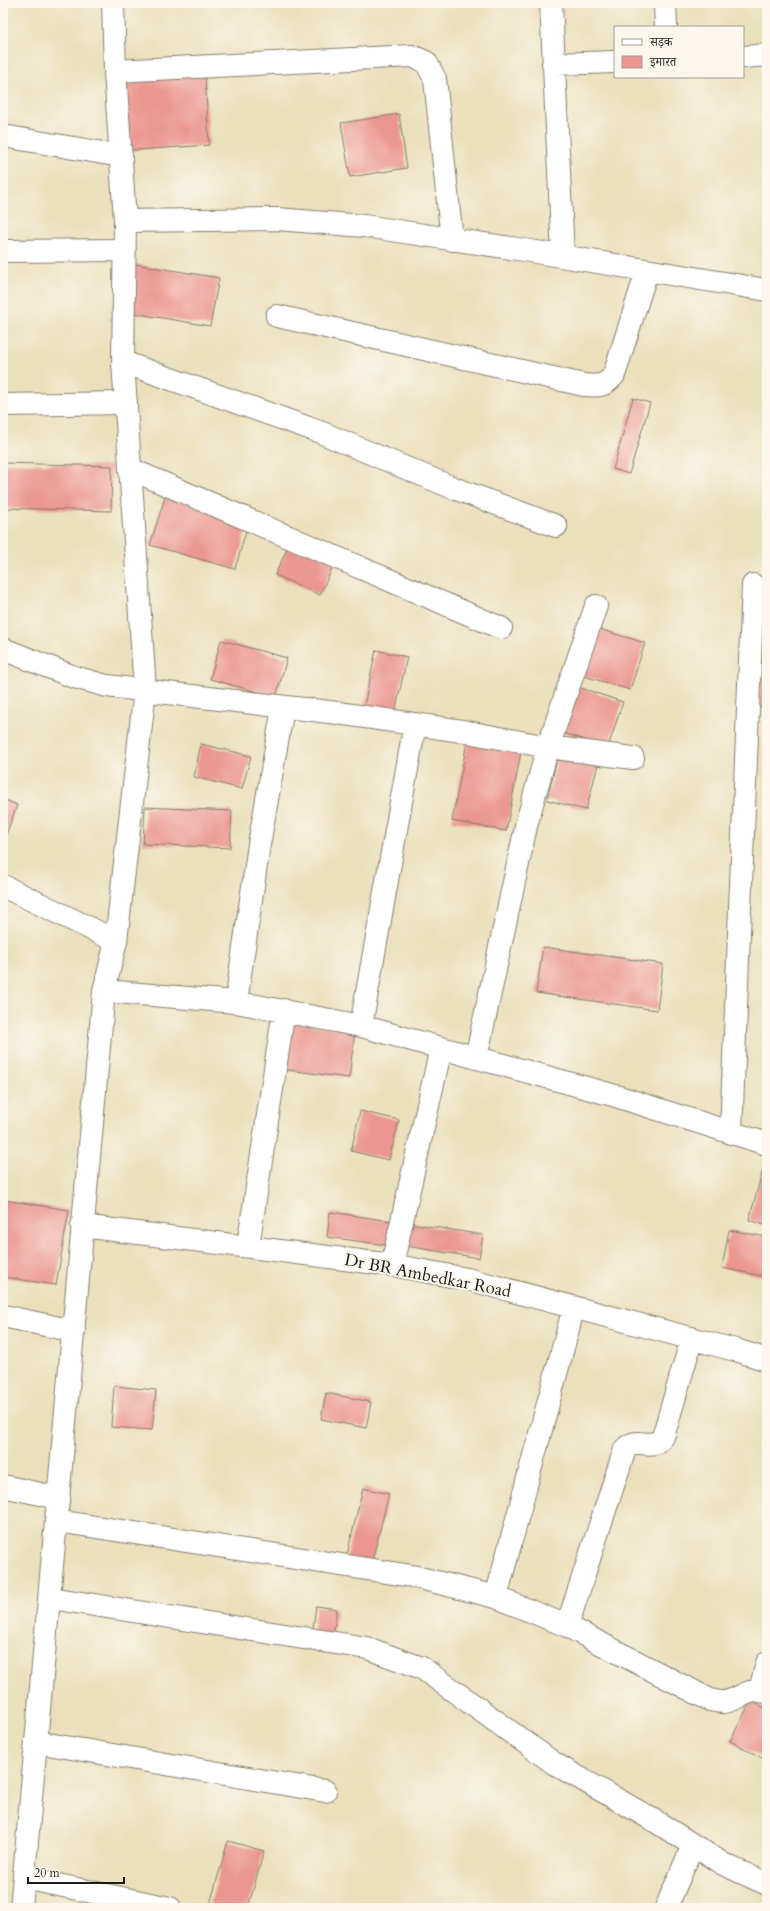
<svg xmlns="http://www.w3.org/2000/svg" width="770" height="1911" viewBox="0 0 770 1911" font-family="Cardo,'Noto Serif Devanagari',serif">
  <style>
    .building { fill: #eb9690 }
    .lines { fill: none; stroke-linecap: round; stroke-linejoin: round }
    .minor-casing { stroke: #837e6c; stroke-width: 24 }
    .tertiary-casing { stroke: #837e6c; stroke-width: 24 }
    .minor { stroke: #fff; stroke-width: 22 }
    .tertiary { stroke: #fff; stroke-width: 22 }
    .labels { text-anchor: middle; stroke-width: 4; stroke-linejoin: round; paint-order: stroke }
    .street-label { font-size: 17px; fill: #1c1c1c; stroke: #fbf7ec }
  </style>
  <rect width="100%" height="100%" fill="#fbf7ec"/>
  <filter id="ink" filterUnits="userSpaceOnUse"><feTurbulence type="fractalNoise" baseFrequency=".025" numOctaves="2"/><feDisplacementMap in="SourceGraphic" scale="8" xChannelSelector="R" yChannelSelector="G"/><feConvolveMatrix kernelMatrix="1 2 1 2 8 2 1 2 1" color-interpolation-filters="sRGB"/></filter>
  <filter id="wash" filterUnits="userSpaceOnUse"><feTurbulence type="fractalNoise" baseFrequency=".012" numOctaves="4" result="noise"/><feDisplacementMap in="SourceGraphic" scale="16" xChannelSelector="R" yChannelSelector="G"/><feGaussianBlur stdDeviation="0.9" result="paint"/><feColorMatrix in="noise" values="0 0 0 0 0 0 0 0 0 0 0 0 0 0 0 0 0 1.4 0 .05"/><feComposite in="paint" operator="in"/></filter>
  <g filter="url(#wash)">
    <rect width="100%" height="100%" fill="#eae0bc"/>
    <g id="blocks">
      <path class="building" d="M205,73L209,145L122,151L118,78Z
        M399,114L407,168L350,177L341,123Z
        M135,264L219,278L210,326L127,312Z
        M633,398L650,403L629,474L613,469Z
        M3,463L112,466L111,511L3,508Z
        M165,497L249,521L235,569L150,545Z
        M290,542L335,562L320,595L275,575Z
        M596,628L645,643L630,690L581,675Z
        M221,640L287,658L276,697L210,679Z
        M376,650L407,657L395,713L364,706Z
        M760,667H767V707H758Z
        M578,687L623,702L608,747L563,733Z
        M467,742L521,752L506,831L452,821Z
        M201,744L251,756L242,789L194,777Z
        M558,755L598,765L586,810L547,800Z
        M3,799L17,805L3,843Z
        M145,807L232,811L230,848L143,844Z
        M543,947L663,964L657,1010L536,993Z
        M287,1022L355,1031L349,1078L280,1069Z
        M360,1111L399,1120L389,1160L351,1151Z
        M764,1166L767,1167V1226L749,1220Z
        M4,1200L69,1210L56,1285L3,1277Z
        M330,1212L398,1222L394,1246L327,1237Z
        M404,1222L483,1235L479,1258L400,1245Z
        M729,1230L767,1237V1277L722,1268Z
        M114,1386L156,1390L152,1430L111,1427Z
        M326,1393L371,1402L366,1428L321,1419Z
        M363,1488L389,1494L371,1565L346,1559Z
        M316,1606L337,1609L333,1637L312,1635Z
        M751,1701L767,1709V1750L762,1758L730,1741Z
        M228,1841L264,1851L248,1908H223L210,1904Z"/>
    </g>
  </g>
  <g filter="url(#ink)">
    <use href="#blocks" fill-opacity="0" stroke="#837e6c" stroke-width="1"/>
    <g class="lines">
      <defs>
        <path id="minor" d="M551,3L563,256
          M665,3L666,27
          M743,57L767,55
          M553,64L615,62
          M115,71L412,56L426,62L435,79L452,240
          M3,136L121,156
          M125,221L277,219L364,226L518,249L767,290
          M3,251L124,250
          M277,316L584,385C599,386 604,387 614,375L647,271
          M123,362L320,432L451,487L556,526
          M3,405L126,403
          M130,469L501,628
          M3,649L74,677L107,686L338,713L462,731L548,747L633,758
          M3,886L116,941
          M104,991L236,1002L361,1026L616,1096L767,1144
          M236,1002L259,845L283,708
          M361,1026L415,724
          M476,1058L527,822L548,747L596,606
          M731,1133L753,585
          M82,1226L392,1265L467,1279L739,1351L767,1360
          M248,1246L284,1010
          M392,1265L441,1048
          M3,1316L74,1331
          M3,1486L59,1498
          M57,1521L412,1576L496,1597L567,1626L710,1700C715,1701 719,1702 723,1702C740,1701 745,1687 767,1692
          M496,1597L574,1307
          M50,1598L367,1648L422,1668L555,1764L655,1821L723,1864L767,1884
          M567,1626L625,1449C638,1435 651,1452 663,1437L692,1338
          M760,1690L767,1663
          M36,1742L325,1791
          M24,1878L170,1908
          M666,1908L693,1845"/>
        <path id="tertiary" d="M21,1908L104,991L116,941L145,690L123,362L125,221L115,71L113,3"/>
      </defs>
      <use href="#minor" class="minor-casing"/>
      <use href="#tertiary" class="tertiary-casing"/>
      <use href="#minor" class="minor"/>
      <use href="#tertiary" class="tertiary"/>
    </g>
  </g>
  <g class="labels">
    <g class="street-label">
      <text transform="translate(428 1275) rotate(11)" y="6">Dr BR Ambedkar Road</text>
    </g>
  </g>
  <rect width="770" height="1911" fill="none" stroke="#fbf7ec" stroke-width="16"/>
  <rect x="614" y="26" width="130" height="52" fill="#fbf7ec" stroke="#a29f99"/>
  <rect x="622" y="39" width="20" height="6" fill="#ffffff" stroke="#a29f99"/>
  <text x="650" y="46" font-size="12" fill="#1c1c1c">सड़क</text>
  <rect x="622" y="56" width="20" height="12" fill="#eb9690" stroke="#a29f99"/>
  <text x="650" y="66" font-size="12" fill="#1c1c1c">इमारत</text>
  <path d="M28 1877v6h96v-6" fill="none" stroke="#1c1c1c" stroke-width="2"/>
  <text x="34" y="1877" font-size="12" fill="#1c1c1c" stroke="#fbf7ec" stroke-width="3" paint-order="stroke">20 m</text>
</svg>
